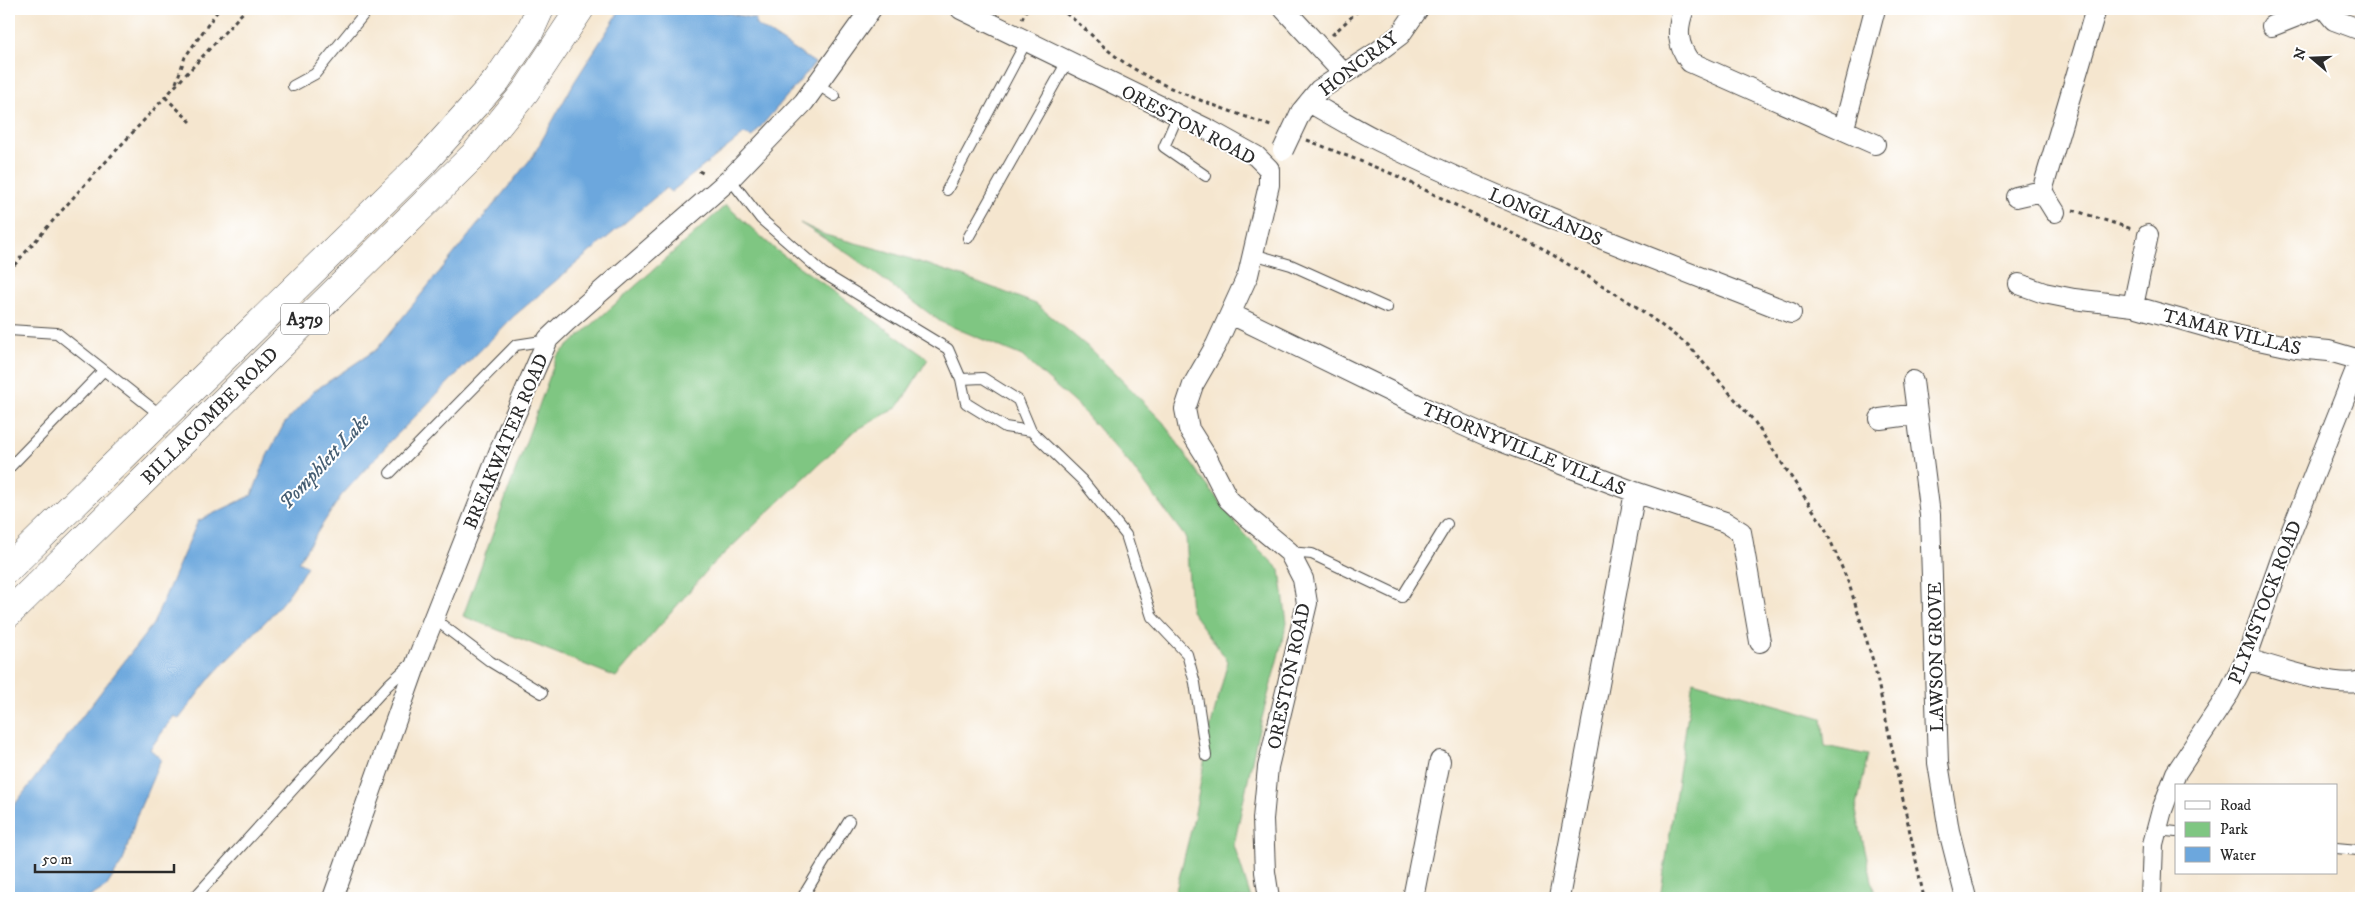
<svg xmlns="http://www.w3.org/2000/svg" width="2370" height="907" viewBox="0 0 2370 907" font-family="'IM FELL DW Pica',serif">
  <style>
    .green { fill: #7fc682; stroke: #557856 }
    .water { fill: #6ca7dd; stroke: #4c6984 }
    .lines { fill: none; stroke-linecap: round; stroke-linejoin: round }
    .lane-casing { stroke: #494744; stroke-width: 12 }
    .street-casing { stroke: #494744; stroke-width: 22 }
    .primary-casing { stroke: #494744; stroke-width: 29 }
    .path { stroke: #494744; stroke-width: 3; stroke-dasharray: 4 4; stroke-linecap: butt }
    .lane { stroke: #fff; stroke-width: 10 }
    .street { stroke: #fff; stroke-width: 20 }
    .primary { stroke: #fff; stroke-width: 28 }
    .street-bridge-casing { stroke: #494744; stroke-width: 22; stroke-linecap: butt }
    .street-bridge { stroke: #fff; stroke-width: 20 }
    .labels { text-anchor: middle; stroke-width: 4; stroke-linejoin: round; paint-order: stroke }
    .shield { fill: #fff; stroke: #6b6b6b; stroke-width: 1 }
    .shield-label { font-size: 18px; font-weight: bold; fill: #2b2b2b }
    .street-label { font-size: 19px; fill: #2b2b2b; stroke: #fff }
    .water-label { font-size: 20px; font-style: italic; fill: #455d72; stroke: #fff }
  </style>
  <rect width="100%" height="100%" fill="#fff"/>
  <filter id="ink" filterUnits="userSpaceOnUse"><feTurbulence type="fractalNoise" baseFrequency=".02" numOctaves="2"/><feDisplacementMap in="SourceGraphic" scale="10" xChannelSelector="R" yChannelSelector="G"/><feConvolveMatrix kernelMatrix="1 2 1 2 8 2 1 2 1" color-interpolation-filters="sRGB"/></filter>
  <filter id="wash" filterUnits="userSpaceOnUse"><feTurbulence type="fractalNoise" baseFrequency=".0096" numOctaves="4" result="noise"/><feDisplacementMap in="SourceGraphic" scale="20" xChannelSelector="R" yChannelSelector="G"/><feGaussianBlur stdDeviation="1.12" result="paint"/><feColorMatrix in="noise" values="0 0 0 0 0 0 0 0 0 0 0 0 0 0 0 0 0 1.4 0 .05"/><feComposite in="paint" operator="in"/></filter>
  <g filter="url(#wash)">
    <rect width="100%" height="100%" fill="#f5e6cf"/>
    <path class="green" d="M726,205L776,250L928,359L898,407L853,432L710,567L616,677L463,616L557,356Z
      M800,223L825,235L886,251L962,276L1036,304L1094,352L1163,422L1200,476L1243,533L1280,570L1287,623L1257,737L1234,845L1251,898H1174L1194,818L1211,725L1228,661L1191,611L1186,538L1130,464L1080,408L1022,356L941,322L850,255Z
      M1693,681L1822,718L1825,746L1868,755L1856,811L1876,898H1660Z"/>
    <path class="water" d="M621,9L728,13L756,19L755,24L815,63L752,137L744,134L671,192L666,188L514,316L390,442L341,496L298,562L307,566C285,606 254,633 222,665C206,681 193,701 179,719L174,716L150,749L161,759L137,815L123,861L106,887L88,898H9V812L153,624L198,521L252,495L267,456L284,424L314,391L377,349L533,156L575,81Z"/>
  </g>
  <g filter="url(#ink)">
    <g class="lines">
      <defs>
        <path id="lane" d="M817,84L835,96
          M293,86L315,74L368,9
          M1178,115L1164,147L1206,176
          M730,179L761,219L823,273L948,349L961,379L966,403L1005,427L1031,431
          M947,190L1027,40
          M968,238L1068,60
          M1253,254L1291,265L1387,308
          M9,330L57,333L163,417
          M961,379L983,378L1018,400L1031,431L1082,480L1126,535L1152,617L1187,654L1195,683L1206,756
          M9,468L103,371
          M390,473L516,345L548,340
          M1289,552L1312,554L1402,597L1447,524
          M433,618L491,662L542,693
          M2157,830L2176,832
          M2336,848L2358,850
          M194,898L388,685L412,663
          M802,898L849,821"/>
        <path id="street" d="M961,9L1211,131L1256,156L1269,169V185L1248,275L1216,345L1193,385L1185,409L1189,429L1206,456L1228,499L1246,516L1289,552L1303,579L1307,603L1268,767L1263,819L1265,872L1269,898
          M1284,9L1344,74
          M1684,9C1676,29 1677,45 1690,62L1875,144
          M2325,9L2334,20L2361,30
          M2272,26L2315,9
          M1309,102C1332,115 1355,129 1379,141C1513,207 1652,258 1791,313
          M1301,112L1319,90L1376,53L1400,35L1418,9
          M1844,128L1875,9
          M2042,191L2096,9
          M2016,197L2042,191L2055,212
          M2019,284L2044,293L2074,299L2133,306L2235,335L2296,348L2329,351L2360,360
          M2133,306L2148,235
          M1231,314L1420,406L1490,437L1635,492L1725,522L1741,532L1760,642
          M1913,381L1930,515L1938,763L1949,831L1966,898
          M1880,419L1917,414
          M2246,659C2272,666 2336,689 2361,681
          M333,898L418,658L504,440L548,339L566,322L730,179L804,102L871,9
          M1413,898L1440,761
          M1559,898L1635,492
          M2151,898L2153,844L2162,810L2176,773L2229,693L2246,659L2286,545L2361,357"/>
        <path id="primary" d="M9,568L422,164L497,80L530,31L540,9
          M9,613L474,155L525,92L580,9"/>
      </defs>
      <use href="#lane" class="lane-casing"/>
      <use href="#street" class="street-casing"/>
      <use href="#primary" class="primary-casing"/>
      <path class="path" d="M1059,9C1081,22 1097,43 1118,58C1163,91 1222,107 1273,127
        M1022,19L1027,9
        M1332,35L1360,9
        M176,83L185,57L219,9
        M165,97L192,123
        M1307,140L1395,175L1540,247L1634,305L1688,345L1754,421L1825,528L1849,584L1874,664L1924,898
        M699,171L705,174
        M2073,210L2132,229
        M9,271L79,191L246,9"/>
      <use href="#lane" class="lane"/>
      <use href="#street" class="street"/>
      <use href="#primary" class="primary"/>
      <defs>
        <path id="street-bridge" d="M1283,150L1301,112"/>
      </defs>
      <use href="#street-bridge" class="street-bridge-casing"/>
      <use href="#street-bridge" class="street-bridge"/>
    </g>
  </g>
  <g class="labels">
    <rect class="shield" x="281" y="303.5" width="48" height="31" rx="4"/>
    <g class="shield-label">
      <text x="305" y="325">A379</text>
    </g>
    <g class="street-label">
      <text transform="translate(1358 63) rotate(-37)" y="7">HONCRAY</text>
      <text transform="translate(1189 124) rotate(28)" y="7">ORESTON ROAD</text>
      <text transform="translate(1546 216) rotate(23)" y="7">LONGLANDS</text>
      <text transform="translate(2232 331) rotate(14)" y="7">TAMAR VILLAS</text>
      <text transform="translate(209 415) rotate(-45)" y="7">BILLACOMBE ROAD</text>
      <text transform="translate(505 441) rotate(-67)" y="7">BREAKWATER ROAD</text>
      <text transform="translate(1524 448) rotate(22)" y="7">THORNYVILLE VILLAS</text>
      <text transform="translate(2264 602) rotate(-69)" y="7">PLYMSTOCK ROAD</text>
      <text transform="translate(1935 657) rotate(-91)" y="7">LAWSON GROVE</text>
      <text transform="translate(1288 676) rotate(-78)" y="7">ORESTON ROAD</text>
    </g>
    <g class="water-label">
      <text transform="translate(324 461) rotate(-47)" y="7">Pomphlett Lake</text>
    </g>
  </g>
  <rect width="2370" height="907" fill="none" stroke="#fff" stroke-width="30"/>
  <rect x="2175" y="784" width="162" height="90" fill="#ffffff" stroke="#aaaaaa"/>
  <rect x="2185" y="801" width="25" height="8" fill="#ffffff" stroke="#aaaaaa"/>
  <text x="2220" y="810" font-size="15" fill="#2b2b2b">Road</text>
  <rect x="2185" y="822" width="25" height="15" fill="#7fc682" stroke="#aaaaaa"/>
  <text x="2220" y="834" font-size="15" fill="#2b2b2b">Park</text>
  <rect x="2185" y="847" width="25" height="15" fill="#6ca7dd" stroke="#aaaaaa"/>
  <text x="2220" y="860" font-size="15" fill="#2b2b2b">Water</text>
  <g transform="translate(2312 58) rotate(289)" stroke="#ffffff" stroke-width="4" paint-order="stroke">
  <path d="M0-4L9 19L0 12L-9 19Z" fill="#2b2b2b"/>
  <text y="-8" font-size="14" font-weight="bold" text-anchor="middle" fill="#2b2b2b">N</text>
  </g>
  <path d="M35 864v8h139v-8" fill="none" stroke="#2b2b2b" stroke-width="2.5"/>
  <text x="42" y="864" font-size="15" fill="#2b2b2b" stroke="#ffffff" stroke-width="4" paint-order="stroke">50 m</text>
</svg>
